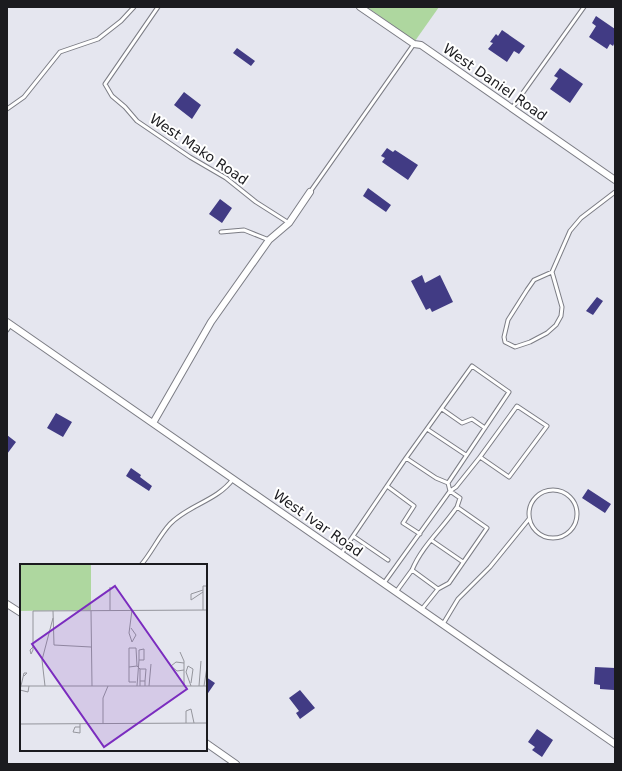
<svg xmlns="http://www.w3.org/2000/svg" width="622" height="771" viewBox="0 0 622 771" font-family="'DejaVu Sans',sans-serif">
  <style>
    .green { fill: #aed79f }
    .building { fill: #413b84 }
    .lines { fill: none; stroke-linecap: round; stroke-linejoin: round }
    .lane-casing { stroke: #7c7d85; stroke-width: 5 }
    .street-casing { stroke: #7c7d85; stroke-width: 8 }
    .lane { stroke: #fff; stroke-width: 3 }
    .street { stroke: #fff; stroke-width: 6 }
    .labels { text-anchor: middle; stroke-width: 4; stroke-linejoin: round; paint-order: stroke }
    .street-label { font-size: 14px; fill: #1b1b1f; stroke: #fff }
    .inset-road { fill: none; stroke: #94959c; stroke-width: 1 }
    .view { fill: #7b2cbf; fill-opacity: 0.15; stroke: #7b2cbf; stroke-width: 2 }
    .inset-edge { fill: none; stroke: #1b1b1f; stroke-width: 2 }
  </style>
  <rect width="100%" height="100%" fill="#e5e6ef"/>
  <path class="green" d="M367,7H439L415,41Z"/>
  <path class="building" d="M596,16L615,29V42L613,46L610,44L607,49L589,37L596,26L592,23Z
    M502,30L525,46L519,54L514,51L507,62L488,49L493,43L490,42L496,34L498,36Z
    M237,48L255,61L251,66L233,53Z
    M560,68L583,84L570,103L550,89L558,78L554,76Z
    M184,92L201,105L192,119L174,105Z
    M387,148L393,152L395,150L418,165L408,180L382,162L385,158L381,156Z
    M368,188L391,205L386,212L363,196Z
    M220,199L232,208L222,223L209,214Z
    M422,275L425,283L440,275L453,302L432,312L430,308L426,310L411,281Z
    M597,297L603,301L593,315L586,311Z
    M56,413L72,422L63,437L47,428Z
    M7,435L16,442L7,454Z
    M131,468L141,475L140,477L152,486L149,491L126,476Z
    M588,489L611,504L605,513L582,498Z
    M595,667L615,668L614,690L600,689V685L594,684Z
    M206,677L215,683L206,696Z
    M300,690L315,708L300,719L296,713L299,711L289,698Z
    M537,729L553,740L542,757L532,750L535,747L528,742Z"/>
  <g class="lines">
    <defs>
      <path id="lane" d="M158,7L105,84L112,96L125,107L137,121L190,157L226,178L256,202L289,223
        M512,108L584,7
        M7,109L24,97L60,52L98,39L121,21L134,7
        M310,192L414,44
        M221,232L244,230L269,240
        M552,272L534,280L527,290L508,320L504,337L505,342L515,347L530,342L547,333L556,325L561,316L562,307L552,272L570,231L581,218L615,192
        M7,330L11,324
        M442,409L462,423L472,419L485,428
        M427,429L466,455
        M448,483L436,478L406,458L472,366L509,392L448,483L450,491L460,498L457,507
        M387,486L414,506L403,523L420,534
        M529 514a24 24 0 1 1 48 0a24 24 0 1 1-48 0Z
        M431,540L463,562
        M341,554L353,536
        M388,560L353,536L406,458
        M141,565C152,552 159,536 170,524C188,505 217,501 233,479
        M412,570C422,546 442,529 457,507L487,528L449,583L438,589
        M384,583L450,491L456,487L480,457L509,477L547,426L517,406L480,457
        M396,592L412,570L438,589L422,609
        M443,624L458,599L490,567L529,519"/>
      <path id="street" d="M360,7L414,44L421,45L615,180
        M7,322L615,744
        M153,423L211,322L269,240L289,223L310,192
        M7,604L21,613
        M206,743L236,764"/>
    </defs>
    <use href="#lane" class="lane-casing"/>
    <use href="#street" class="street-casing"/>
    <use href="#lane" class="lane"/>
    <use href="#street" class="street"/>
  </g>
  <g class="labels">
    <g class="street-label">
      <text transform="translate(495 82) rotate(35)" y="5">West Daniel Road</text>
      <text transform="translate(199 149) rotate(34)" y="5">West Mako Road</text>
      <text transform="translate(318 523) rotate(35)" y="5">West Ivar Road</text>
    </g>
  </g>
  <g transform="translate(20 564)">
    <rect width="187" height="187" fill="#e5e6ef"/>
    <path d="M0,0H71V46L0,47Z" fill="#aed79f"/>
    <path class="inset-road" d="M183,26L171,30V36L183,28M90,46V23M183,46V22H187M33,47L34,81L71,83M71,47L72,122M111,64L116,71L112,78L109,69L112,46M13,83L10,86L11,90L13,86V47L187,46M160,88L164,97V122M164,99L156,98L151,102L157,107L164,106M117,102L109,103V84H116L117,102L120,105M109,103V118H116M4,112L7,109H4L0,126L8,128L9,122M120,117V105H126L125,117M171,119L173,105L168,102L166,108L171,122M0,122H187M25,122L22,96L33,54M117,122L119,96H124V85L119,86V96M120,122V117H125V122M129,122L131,100M179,122L181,97M184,122L187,103M166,159V147L171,145L174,159M0,160L187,159M83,160V134L88,122M60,163H55L53,168L60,169V160"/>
    <path class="view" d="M95,22L167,125L84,183L12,80Z"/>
    <rect width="187" height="187" class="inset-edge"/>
  </g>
  <rect width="622" height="771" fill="none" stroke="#1b1b1f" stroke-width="16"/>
</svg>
